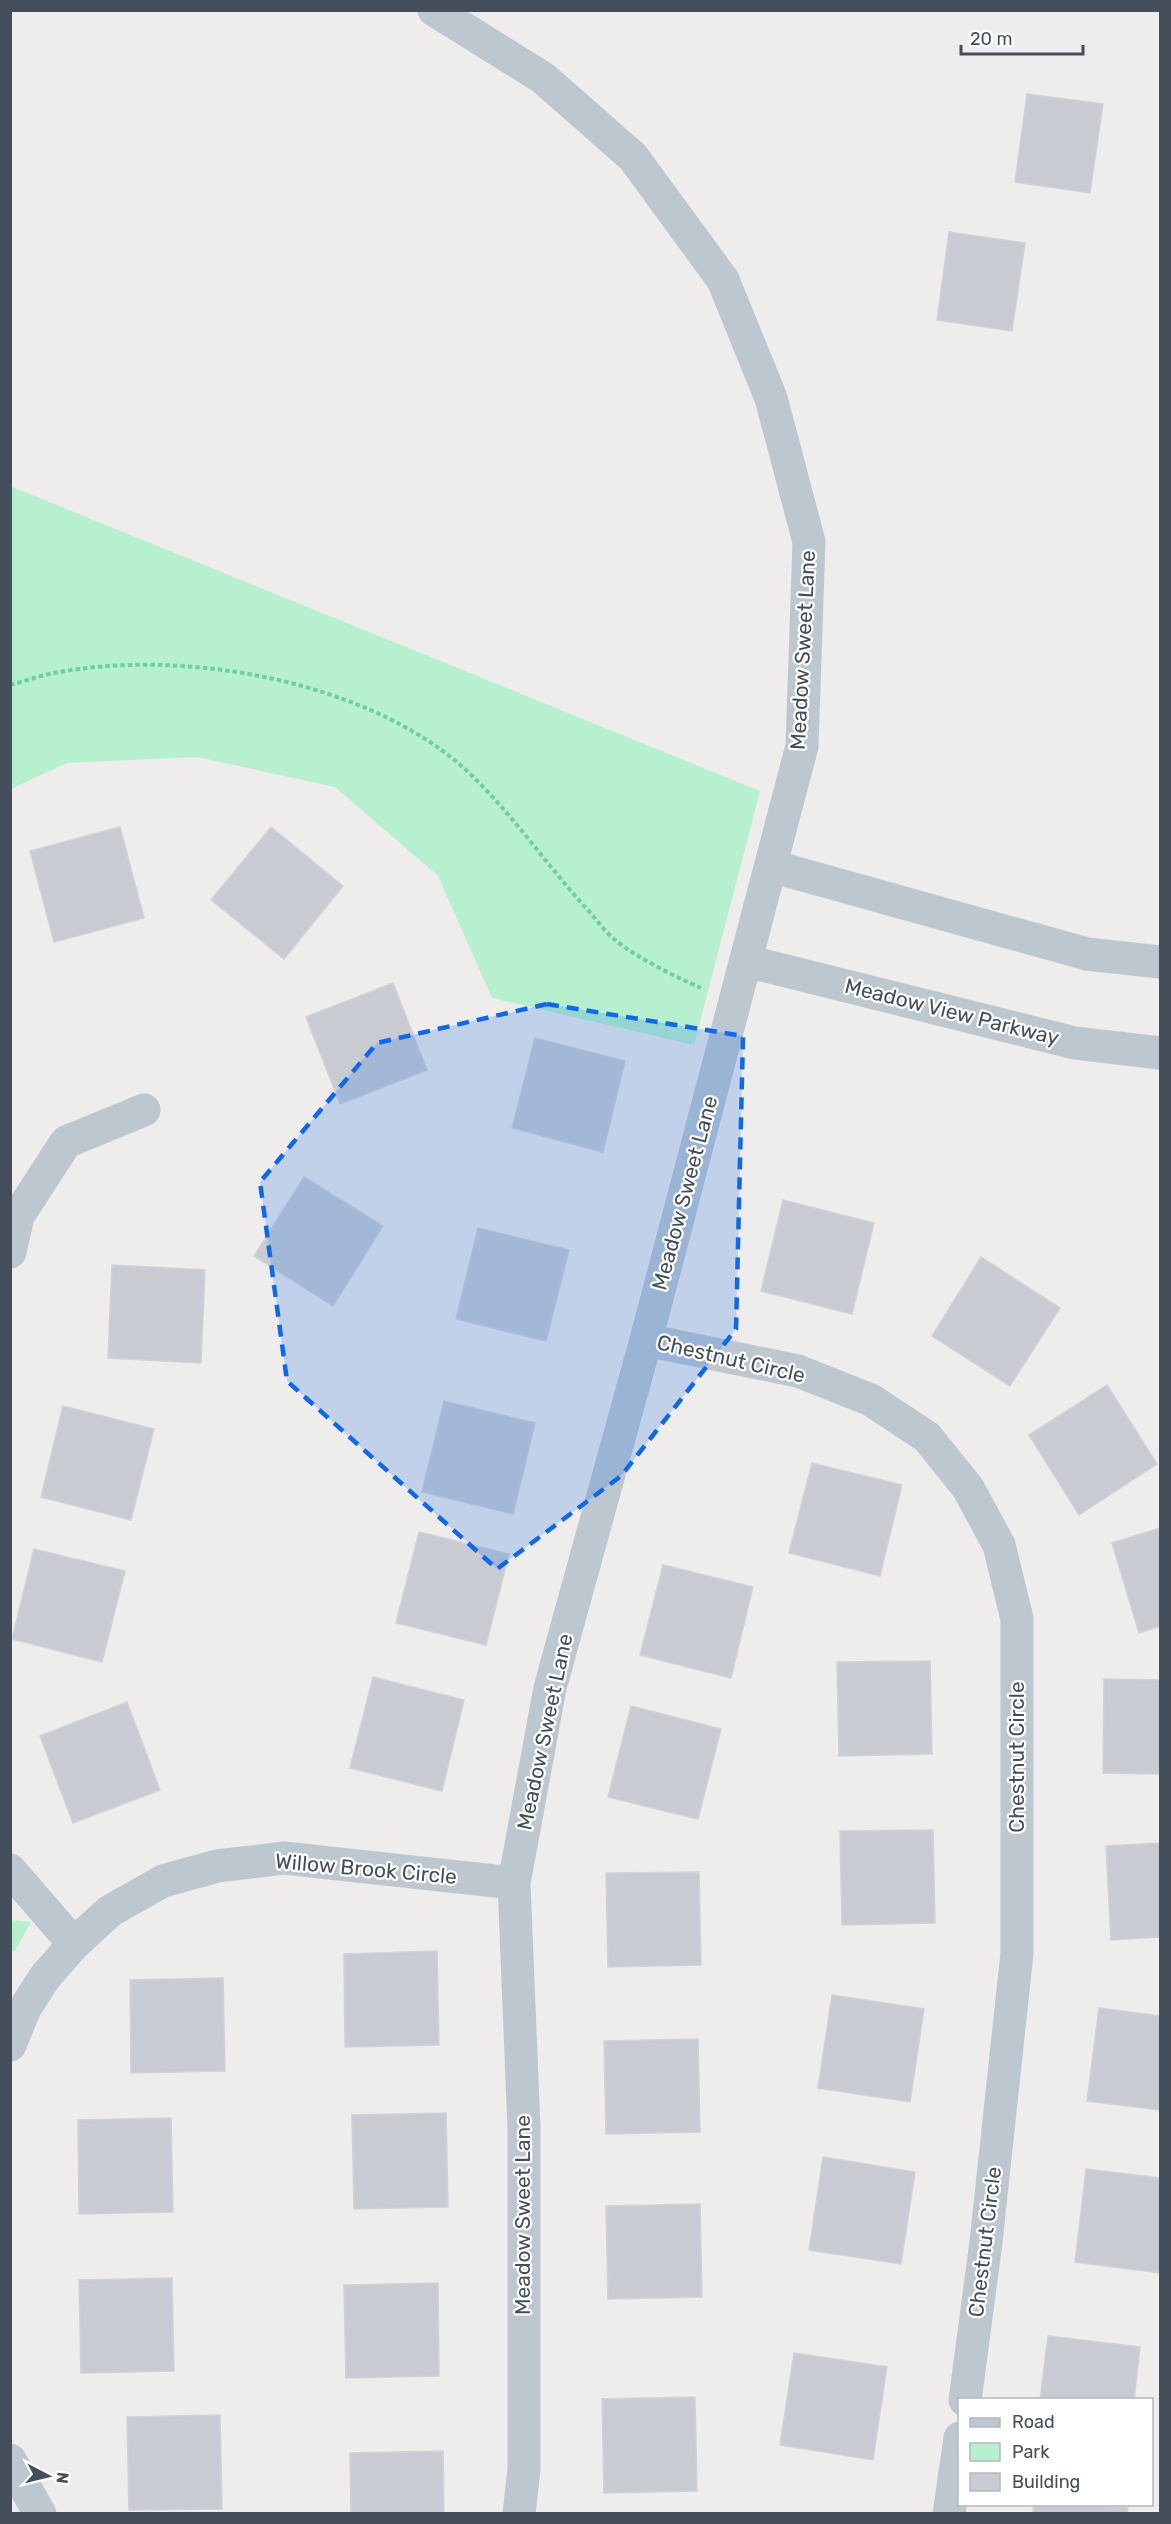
<svg xmlns="http://www.w3.org/2000/svg" width="1171" height="2524" viewBox="0 0 1171 2524" font-family="Rubik,sans-serif">
  <style>
    .green { fill: #b7f0cf }
    .building { fill: #c9cbd2; stroke: #d0d2d9; stroke-width: 1.5 }
    .lines { fill: none; stroke-linecap: round; stroke-linejoin: round }
    .path { stroke: #6ed0a2; stroke-width: 4; stroke-dasharray: 4.5 3; stroke-linecap: butt }
    .minor { stroke: #bcc7d0; stroke-width: 33 }
    .marked { fill: #1068e6; fill-opacity: 0.2; stroke: #1068e6; stroke-width: 4.5; stroke-dasharray: 12 8; stroke-linejoin: round }
    .labels { text-anchor: middle; stroke-width: 4.5; stroke-linejoin: round; paint-order: stroke }
    .street-label { font-size: 21px; fill: #444f5b; stroke: #fff }
  </style>
  <rect width="100%" height="100%" fill="#efecec"/>
  <path class="green" d="M10,486L760,791L694,1045L492,998L438,876L335,787L197,757L67,763L11,789Z
    M11,1920L31,1922L15,1951L11,1950Z"/>
  <path class="building" d="M1027,94L1103,104L1090,193L1015,182Z
    M949,232L1025,243L1012,331L937,320Z
    M120,827L144,918L54,942L30,851Z
    M271,827L343,886L284,959L211,900Z
    M393,983L427,1070L340,1104L306,1017Z
    M535,1038L625,1061L603,1152L512,1128Z
    M304,1177L383,1226L333,1306L254,1256Z
    M783,1200L874,1223L852,1314L761,1291Z
    M478,1228L569,1250L546,1341L456,1319Z
    M981,1257L1060,1308L1010,1386L932,1336Z
    M112,1265L205,1270L201,1363L108,1358Z
    M1107,1385L1157,1464L1079,1515L1029,1435Z
    M444,1401L535,1423L513,1514L422,1492Z
    M63,1406L154,1429L131,1520L41,1497Z
    M812,1463L902,1485L880,1576L789,1553Z
    M1160,1528V1626L1139,1633L1112,1543Z
    M419,1532L509,1554L486,1645L396,1623Z
    M34,1549L125,1571L102,1662L12,1639Z
    M663,1565L753,1587L731,1678L640,1655Z
    M930,1661L932,1754L839,1756L837,1662Z
    M373,1677L464,1700L442,1791L350,1768Z
    M1104,1679L1160,1680V1774L1103,1773Z
    M127,1702L160,1790L73,1823L40,1736Z
    M631,1706L721,1729L698,1819L608,1797Z
    M933,1830L935,1923L842,1925L840,1831Z
    M1160,1843V1937L1111,1940L1106,1846Z
    M699,1872L701,1965L608,1967L606,1873Z
    M437,1951L439,2045L345,2047L344,1954Z
    M223,1978L225,2071L131,2073L130,1980Z
    M832,1995L924,2009L910,2102L818,2088Z
    M1099,2008L1160,2016V2110L1087,2101Z
    M698,2039L700,2132L606,2134L604,2041Z
    M446,2113L448,2207L354,2209L352,2115Z
    M171,2118L173,2212L79,2214L78,2120Z
    M823,2157L915,2172L901,2264L809,2250Z
    M1086,2169L1160,2178V2273L1075,2262Z
    M700,2204L702,2297L608,2299L606,2206Z
    M172,2278L174,2371L81,2373L79,2280Z
    M438,2283L439,2376L346,2378L344,2285Z
    M1048,2336L1140,2347L1134,2400H1040Z
    M794,2353L887,2367L873,2460L780,2445Z
    M695,2397L697,2491L604,2493L602,2399Z
    M220,2415L222,2509L129,2510L127,2417Z
    M443,2451L444,2514H351L350,2453Z
    M1034,2504H1101L1128,2508L1127,2514H1033Z"/>
  <g class="lines">
    <path class="path" d="M10,685C25,681 39,676 54,673C182,648 366,680 465,769C509,810 544,861 584,906C594,916 603,930 614,939C635,957 676,977 701,988"/>
    <path class="minor" d="M434,10L543,78L633,157L723,280L771,398L809,542L802,746L646,1340L550,1688L514,1883L524,2128V2469L519,2514
      M771,866L1087,954L1160,962
      M746,961L1075,1043L1160,1053
      M10,1252L18,1216L66,1142L144,1110
      M646,1340L798,1371L871,1400L927,1437L968,1488L999,1545L1017,1619V1953L986,2242L965,2400
      M10,1870L74,1944
      M10,2045L25,2008L45,1977L74,1944L110,1911L163,1881L217,1866L284,1858L514,1883
      M10,2460L40,2514
      M949,2514L960,2438"/>
  </g>
  <path class="marked" d="M547,1004L743,1036L736,1329L621,1476L497,1569L287,1381L260,1182L377,1043Z"/>
  <g class="labels">
    <g class="street-label">
      <text transform="translate(803 650) rotate(-87)" y="7">Meadow Sweet Lane</text>
      <text transform="translate(952 1012) rotate(14)" y="7">Meadow View Parkway</text>
      <text transform="translate(685 1193) rotate(-75)" y="7">Meadow Sweet Lane</text>
      <text transform="translate(731 1359) rotate(13)" y="7">Chestnut Circle</text>
      <text transform="translate(545 1732) rotate(-78)" y="7">Meadow Sweet Lane</text>
      <text transform="translate(1017 1757) rotate(-90)" y="7">Chestnut Circle</text>
      <text transform="translate(366 1869) rotate(5)" y="7">Willow Brook Circle</text>
      <text transform="translate(523 2215) rotate(-90)" y="7">Meadow Sweet Lane</text>
      <text transform="translate(985 2242) rotate(-83)" y="7">Chestnut Circle</text>
    </g>
  </g>
  <rect width="1171" height="2524" fill="none" stroke="#444f5b" stroke-width="24"/>
  <rect x="958" y="2398" width="195" height="108" fill="#ffffff" stroke="#b4b9bd" stroke-width="1.5"/>
  <rect x="970" y="2418" width="30" height="9" fill="#bcc7d0" stroke="#b4b9bd" stroke-width="1.5"/>
  <text x="1012" y="2428" font-size="18" fill="#444f5b">Road</text>
  <rect x="970" y="2443" width="30" height="18" fill="#b7f0cf" stroke="#b4b9bd" stroke-width="1.5"/>
  <text x="1012" y="2458" font-size="18" fill="#444f5b">Park</text>
  <rect x="970" y="2473" width="30" height="18" fill="#c9cbd2" stroke="#b4b9bd" stroke-width="1.5"/>
  <text x="1012" y="2488" font-size="18" fill="#444f5b">Building</text>
  <g transform="translate(48 2476) rotate(97)" stroke="#ffffff" stroke-width="4.5" paint-order="stroke">
  <path d="M0-4.5L10 22L0 15L-10 22Z" fill="#444f5b"/>
  <text y="-9" font-size="16" font-weight="bold" text-anchor="middle" fill="#444f5b">N</text>
  </g>
  <path d="M961 45v9h122v-9" fill="none" stroke="#444f5b" stroke-width="3"/>
  <text x="970" y="45" font-size="18" fill="#444f5b" stroke="#ffffff" stroke-width="4.5" paint-order="stroke">20 m</text>
</svg>
